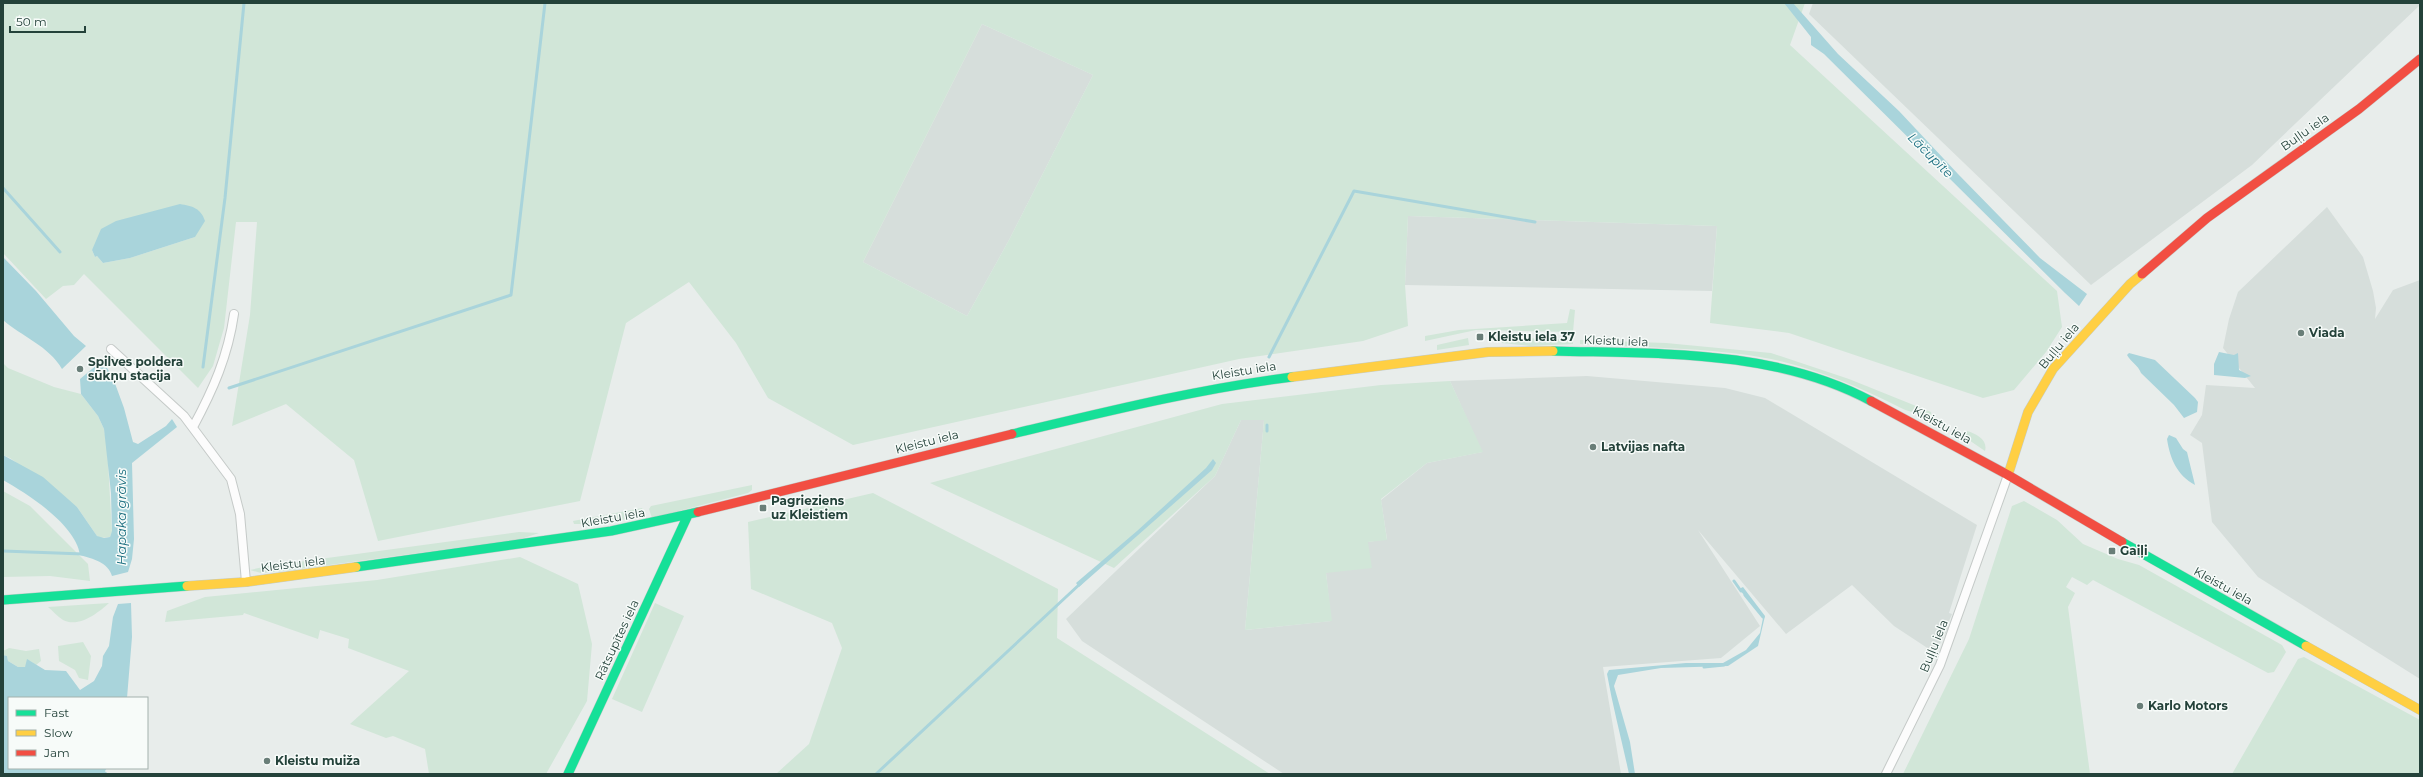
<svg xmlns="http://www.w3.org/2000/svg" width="2423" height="777" viewBox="0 0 2423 777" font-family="Montserrat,sans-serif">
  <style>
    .built { fill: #d6dedb }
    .green { fill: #d1e6d8; fill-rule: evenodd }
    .water { fill: #a9d4db }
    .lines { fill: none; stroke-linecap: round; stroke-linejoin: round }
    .stream { stroke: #a9d4db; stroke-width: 3 }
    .street-casing { stroke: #c5cac8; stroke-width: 10 }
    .fast-casing { stroke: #c3cbc8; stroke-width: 10 }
    .slow-casing { stroke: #c3cbc8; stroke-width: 10 }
    .jam-casing { stroke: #c3cbc8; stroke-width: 10 }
    .street { stroke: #fcfcfc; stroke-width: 8 }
    .fast { stroke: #16e098; stroke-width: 9 }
    .slow { stroke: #ffcf43; stroke-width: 9 }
    .jam { stroke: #f24e42; stroke-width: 9 }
    .poi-dot { fill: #697e78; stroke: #f7fbf9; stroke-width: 1.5 }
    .labels { text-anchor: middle; stroke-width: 3; stroke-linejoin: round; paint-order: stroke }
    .street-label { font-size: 12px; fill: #24423a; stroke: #f7fbf9 }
    .poi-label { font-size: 12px; font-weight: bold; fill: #24423a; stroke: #f7fbf9; text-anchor: start }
    .water-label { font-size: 13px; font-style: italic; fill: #1c6f80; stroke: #f7fbf9 }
  </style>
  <rect width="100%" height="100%" fill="#e8edeb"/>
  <path class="built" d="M1813,3H2420V5L2252,165L2091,285L1809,14Z
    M982,24L1093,75L1009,240L967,316L863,262Z
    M2327,207L2363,257L2373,291L2376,308L2375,319L2393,290L2420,280V679L2258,577L2212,522L2202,443L2190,435L2202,415L2206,385L2255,388L2223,348L2229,319L2238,292Z
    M1408,216L1717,226L1712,291L1405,285Z
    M1587,376L1725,388L1765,398L1977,525L1949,613L1952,614L1947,626L1949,627L1935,653L1894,626L1852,585L1786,634L1698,530L1760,626L1721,658L1603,667L1621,774H1284L1082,641L1066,619L1215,476L1241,420H1264L1245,630L1331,621L1326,573L1368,542L1387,539L1381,500L1427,463L1482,452L1450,381Z"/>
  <path class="green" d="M3,3H1805L1790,45L2057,291L2062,327L2046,352L2014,390L1983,398L1789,333L1710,323L1717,226L1408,216L1405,285L1408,326L1363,341L1239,359L853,445L768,398L736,343L689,282L626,323L580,501L378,541L354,460L286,404L232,426L250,315L257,222H236L224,328L213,366L198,388L84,274L74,285L63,286L46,299L3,253ZM982,24L1093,75L1009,240L967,316L863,262ZM195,237L130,258L103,263L97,256L95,257L92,250L95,246Z
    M1570,309L1575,310L1573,332L1476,330L1425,341V336L1459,330L1567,323Z
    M1502,337L1573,340V344L1530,346L1502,343Z
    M1468,338L1469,345L1437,350V345Z
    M1580,340L1666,343L1771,353L1849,379L1931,412L1932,419C1922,413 1911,413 1901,408C1859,387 1817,369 1771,359C1710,347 1642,348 1580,344Z
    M3,363L8,368L54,387L81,394L98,416L104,429L107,446L112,532L110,537L100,538L97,536L77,507L10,458L3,455Z
    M1450,381L1483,452L1427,463L1381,499L1387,540L1368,542L1372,568L1326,573L1332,621L1245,630L1264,420H1241L1215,476L1114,568L930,483L1222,404L1381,385Z
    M1967,431C1977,434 1988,440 1985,451L1963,436Z
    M752,485V490L748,493L652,518L649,509L651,506Z
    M3,491L30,506L88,564L90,581L50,576L3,577Z
    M873,493L1058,589L1057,638L1270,774H776L809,744L842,648L832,623L751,589L748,522Z
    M2024,501L2057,520L2083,544L2118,559L2139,565L2282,645L2286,652L2274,672L2268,673L2093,580L2087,585L2072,577L2066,587L2075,593L2068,607L2090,774H1903L1969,639L2012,506Z
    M642,508L645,515L605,524H574L573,521Z
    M519,532L539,533L521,539L285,571L261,573L250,570L268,566Z
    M520,557L578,584L592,644L587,701L546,774H429L425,749L393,736L386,738L350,724L409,671L348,648L349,639L320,630L318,639L244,613L243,615L165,622L167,611L205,597L377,580Z
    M109,603C98,613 79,628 63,620C58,617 53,611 48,607Z
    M655,603L684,616L642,712L612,699Z
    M83,642L91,656L88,680L79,678L75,670L59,661L58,646Z
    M9,648L26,651L39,649L41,661L36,665L30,661L25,667H18L8,661L7,656L3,655V651Z
    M2304,657L2420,720V774H2232L2298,659Z"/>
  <path class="water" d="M1784,3H1793L1838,54L1899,111L1958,174L2040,258L2087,294L2079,306L2065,293L1824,54L1811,45V37Z
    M180,204C192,206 201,208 205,221L195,237L130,258L103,263L97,256L95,257L92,250L101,229L116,221Z
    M3,257L36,291L74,336L86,346L62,369C49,346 21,336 3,320Z
    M2219,352L2234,355L2238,353L2239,370L2251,376L2245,378L2214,375V364Z
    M2129,353L2155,360L2195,398L2198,402L2197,412L2184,418L2174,405L2141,373C2138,365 2131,362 2127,355Z
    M98,364L99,367L107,368L113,378L124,408L133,442L138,444L166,426L172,419L177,427L132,463L134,539L132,559L128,572L112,576C108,562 93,559 80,555C76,525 28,494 3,480V455L43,477L77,507L97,536L104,538L110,537L112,531L111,493L104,429L98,416L81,394L80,379Z
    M2169,435L2176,438L2183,449L2187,452L2195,485C2177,475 2170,459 2167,439Z
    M1213,459L1216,463L1212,470L1079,587L1076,583L1137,531L1206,468Z
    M1743,587L1765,616L1758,646L1728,666L1661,668L1618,675L1614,686L1630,742L1635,774H1629C1622,741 1613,708 1607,674L1609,670L1686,663H1723L1746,650L1760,633L1763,618L1739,589Z
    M131,603L132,637L127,698H9V768H107L103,774H3V655L7,656L8,661L18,667H25L27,659L45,670L66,671L80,690L94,681L102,666L103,656L109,646L113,617L118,604Z"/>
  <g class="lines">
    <path class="stream" d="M3,188L60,252
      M1269,357L1354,191L1535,222
      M203,367L225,198L244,3
      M229,388L511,295L545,3
      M1267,431V425
      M3,551L83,554
      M1734,581L1741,591
      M1745,595L1763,617
      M1704,667L1724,665
      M98,768L106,774
      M876,774L1081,583"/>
    <defs>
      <path id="street" d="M111,349L184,416L231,479L240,514L246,582
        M193,427C213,390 228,356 234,314
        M1886,774L1940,665L2008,475"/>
      <path id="fast" d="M1553,351C1660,354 1774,349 1871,401
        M1012,434C1105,412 1197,389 1292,377
        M2122,542L2306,646
        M356,567L611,531L698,512
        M3,600L187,586
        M568,774L688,515"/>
      <path id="slow" d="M1292,377L1488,352L1553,351
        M2008,475L2028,412L2053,369L2130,284L2142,274
        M187,586L246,582L356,567
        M2306,646L2420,710"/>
      <path id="jam" d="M2142,274L2207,218L2359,109L2420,59
        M1871,401L2008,475L2122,542
        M698,512L1012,434"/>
    </defs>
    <use href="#street" class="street-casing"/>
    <use href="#fast" class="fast-casing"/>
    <use href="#slow" class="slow-casing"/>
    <use href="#jam" class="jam-casing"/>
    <use href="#street" class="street"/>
    <use href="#fast" class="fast"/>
    <use href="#slow" class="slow"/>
    <use href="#jam" class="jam"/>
  </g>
  <g class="poi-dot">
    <circle cx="2301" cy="333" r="4"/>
    <rect x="1476" y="333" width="8" height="8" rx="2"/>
    <circle cx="80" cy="369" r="4"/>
    <circle cx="1593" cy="447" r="4"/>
    <rect x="759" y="504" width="8" height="8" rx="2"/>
    <rect x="2108" y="547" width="8" height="8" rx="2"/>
    <circle cx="2140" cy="706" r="4"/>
    <circle cx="267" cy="761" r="4"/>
  </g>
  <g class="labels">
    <g class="street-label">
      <text transform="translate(2305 132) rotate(-35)" y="4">Buļļu iela</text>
      <text transform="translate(1616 341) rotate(2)" y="4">Kleistu iela</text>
      <text transform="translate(2059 346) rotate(-50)" y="4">Buļļu iela</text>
      <text transform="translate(1244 371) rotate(-9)" y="4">Kleistu iela</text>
      <text transform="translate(1942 425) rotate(29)" y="4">Kleistu iela</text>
      <text transform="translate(927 442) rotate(-14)" y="4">Kleistu iela</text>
      <text transform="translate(613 518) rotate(-10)" y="4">Kleistu iela</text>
      <text transform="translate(293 564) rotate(-7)" y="4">Kleistu iela</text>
      <text transform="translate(2223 586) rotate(29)" y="4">Kleistu iela</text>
      <text transform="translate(617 640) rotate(-65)" y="4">Rātsupītes iela</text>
      <text transform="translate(1934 646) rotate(-68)" y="4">Buļļu iela</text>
    </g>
    <g class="poi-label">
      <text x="2309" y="337">Viada</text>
      <text x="1488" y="341">Kleistu iela 37</text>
      <text x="88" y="366">Spilves poldera<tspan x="88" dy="14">sūkņu stacija</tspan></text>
      <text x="1601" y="451">Latvijas nafta</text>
      <text x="771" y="505">Pagrieziens<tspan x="771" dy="14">uz Kleistiem</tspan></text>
      <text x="2120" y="555">Gaiļi</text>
      <text x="2148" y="710">Karlo Motors</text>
      <text x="275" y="765">Kleistu muiža</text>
    </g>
    <g class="water-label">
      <text transform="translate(1931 155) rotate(45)" y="5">Lāčupīte</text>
      <text transform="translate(121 517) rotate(-90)" y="5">Hapaka grāvis</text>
    </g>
  </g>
  <rect width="2423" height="777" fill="none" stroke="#24423a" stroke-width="8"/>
  <rect x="8" y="697" width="140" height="72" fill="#f7fbf9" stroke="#a3b1ad"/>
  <rect x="16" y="710" width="20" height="6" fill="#16e098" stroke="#a3b1ad"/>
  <text x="44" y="717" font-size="12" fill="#24423a">Fast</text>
  <rect x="16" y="730" width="20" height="6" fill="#ffcf43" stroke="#a3b1ad"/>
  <text x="44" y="737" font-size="12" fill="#24423a">Slow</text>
  <rect x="16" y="750" width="20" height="6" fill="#f24e42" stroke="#a3b1ad"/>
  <text x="44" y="757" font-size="12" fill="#24423a">Jam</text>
  <path d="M10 26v6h75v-6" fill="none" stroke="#24423a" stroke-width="2"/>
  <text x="16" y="26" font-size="12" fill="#24423a" stroke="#f7fbf9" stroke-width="3" paint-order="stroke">50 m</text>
</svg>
